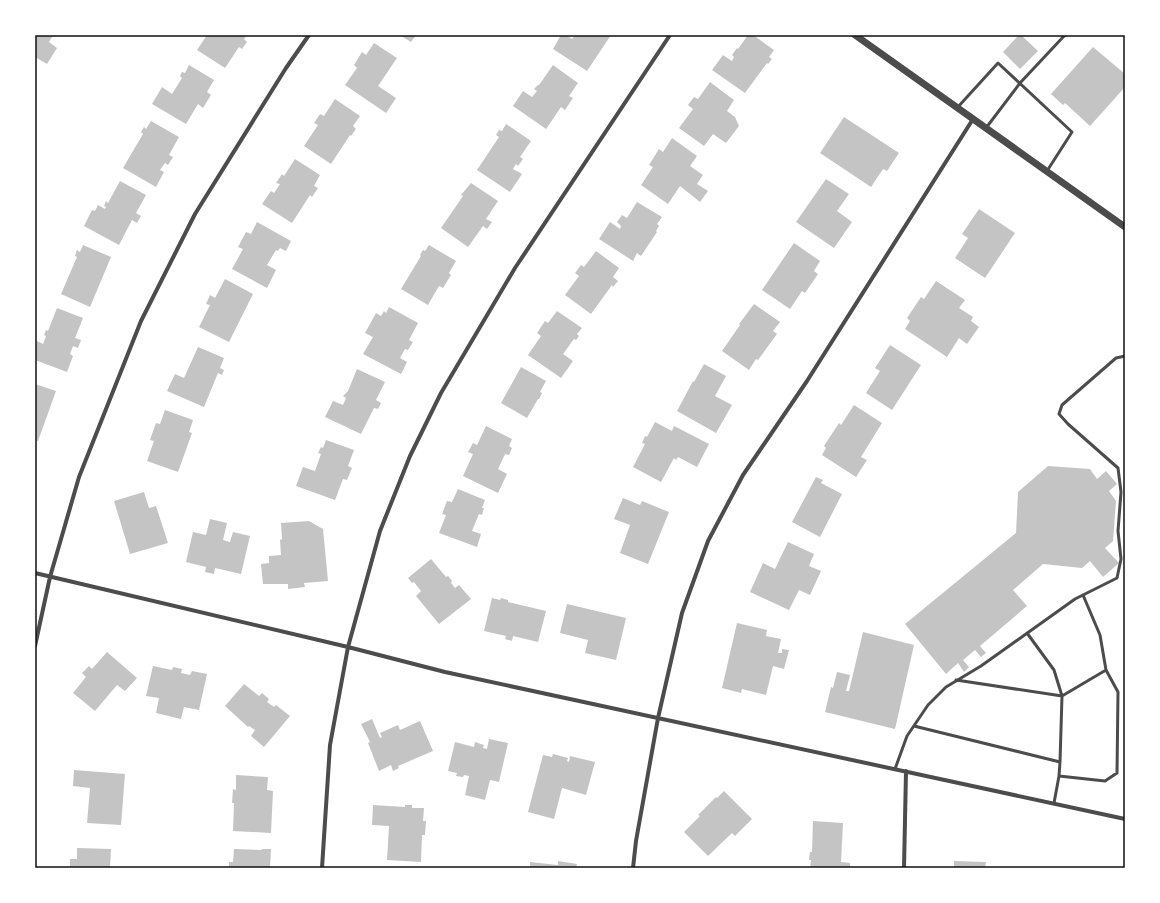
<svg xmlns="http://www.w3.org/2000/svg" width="1160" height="903" viewBox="0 0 1160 903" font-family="'Alegreya Sans',sans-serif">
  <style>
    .building { fill: #c4c4c4 }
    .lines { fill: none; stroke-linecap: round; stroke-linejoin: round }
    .service { stroke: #4c4c4c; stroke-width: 3 }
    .minor { stroke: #4c4c4c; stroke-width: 4 }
    .tertiary { stroke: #4c4c4c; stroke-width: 7 }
    .neatline { fill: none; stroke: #111; stroke-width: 1.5 }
  </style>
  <rect width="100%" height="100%" fill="#fff"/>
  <path class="building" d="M35,35H53L49,42L57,48L47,64L35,57Z
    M207,35H247L244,39L247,42L242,49L239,47L225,68L197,50Z
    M400,35H416L411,42Z
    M561,35H566L572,39L575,35H611L587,71L553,49Z
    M748,35H753L774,50L769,57L772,59L768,64L767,63L745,93L712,70L723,55L732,61L734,57L732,55L737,48L738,49Z
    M1019,35H1021L1038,51L1020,69L1003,52Z
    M374,43L397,58L378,86L396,98L386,113L345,85L357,68L354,65L362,52L366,55Z
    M1093,47L1125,74V87L1090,126L1065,103L1063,105L1051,94Z
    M189,65L214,80L207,92L211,95L203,108L198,104L186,124L152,104L162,87L172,94L182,78L180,76L182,72L185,73Z
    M553,65L578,83L569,96L573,98L565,110L561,107L546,129L513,106L523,91L532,97L537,91L534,89L538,85H539Z
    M710,82L734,100L727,111L735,117L739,126L726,143L713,134L704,146L679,128L693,109L688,105L694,97L698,99Z
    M335,99L360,116L353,126L356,129L351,136L350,135L331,164L304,146L318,125L314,123L320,114L324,116Z
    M844,117L899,153L887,171L883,169L871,187L820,153Z
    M151,121L179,137L169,155L173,157L168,165L165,163L160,170L164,172L156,187L123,168L143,134L141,132L144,127L146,129Z
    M506,124L531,141L520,157L523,159L518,166L516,164L513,169L522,174L510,192L477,170L499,137L496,135L499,130L502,131Z
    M672,138L697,156L690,166L703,175L697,184L708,191L700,202L680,186L668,204L641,185L653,167L649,165L659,149L663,152Z
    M295,159L320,175L314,186L318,188L312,197L310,195L292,223L262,204L271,191L274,193L280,184L276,183L282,174L284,176Z
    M826,179L849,194L837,211L852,222L834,248L796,222Z
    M120,181L146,195L136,213L141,216L137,223L132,220L119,245L84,226L92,210L95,211L98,205L105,209L106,207L104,206L106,201L108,203Z
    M471,183L498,201L486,219L492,222L487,229L483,226L468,247L441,228L463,196L461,195Z
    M637,202L662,217L657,224L659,226L656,231L657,232L641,256L637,253L633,261L599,239L610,222L620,229L621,226L617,222L622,215L627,218Z
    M979,209L1015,233L985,278L955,258L968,238L962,234Z
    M257,222L291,241L286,251L280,248L278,251L276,250L267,265L276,270L267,288L232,269L243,249L238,247L246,232L251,234Z
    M794,243L820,261L814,271L818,274L805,293L802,291L790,309L762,290Z
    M83,245L111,257L90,307L61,294L77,257L75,256L77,250L80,252Z
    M429,245L456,261L449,273L451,275L443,288L439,286L428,305L401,289L421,256L420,255L423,250L425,251Z
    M596,251L619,268L613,277L618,281L613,287L612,285L591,314L565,295L579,276L575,273L581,265L584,267Z
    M225,279L253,294L229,342L199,327L210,305L206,304L210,295L215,298Z
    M936,281L965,300L959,308L973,317L971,321L979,327L967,344L959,338L947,357L905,329L910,321L907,318L921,297L924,299Z
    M754,304L780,322L773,331L777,334L758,360L756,359L749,370L722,351L740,325L739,324Z
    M389,307L418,323L409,340L413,342L408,350L405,349L400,358L407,362L401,374L363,354L373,337L365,333L376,313L381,316L384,311L386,313Z
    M57,308L83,318L75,338L81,340L78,348L73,346L70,354L73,356L67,372L35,360V345L37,341L43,344L46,336L44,335L46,330L48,331Z
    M557,311L582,328L577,334L579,336L576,340L574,339L563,354L573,361L561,378L528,355L541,336L537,333L545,321L548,323Z
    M890,345L921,365L892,410L866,393L880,371L875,368Z
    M198,347L224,358L220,368L224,370L222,375L218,373L204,407L167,391L175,374L184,378Z
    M704,364L726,376L715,396L732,405L716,433L677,411L693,381L694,382Z
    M521,367L546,381L540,392L542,393L539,399H538L527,418L501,403Z
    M357,369L385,382L376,400L381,403L378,409L374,408L361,434L325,417L333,401L343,405L346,398L343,396L348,391Z
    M35,384L56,391L38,441L35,440Z
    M854,405L882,423L861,457L867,460L856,477L822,455L826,448L824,446L839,423L841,425Z
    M165,410L193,420L189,432L192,433L178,472L147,461L154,441L150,440L156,423L160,424Z
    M655,422L672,431L674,426L709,444L697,467L678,457L676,460L674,458L661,482L633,467L645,444L642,443L645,436L647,437Z
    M486,426L512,439L509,446L512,448L509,455L505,454L498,469L507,474L498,493L463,476L473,454L468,452L473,443L477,445Z
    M326,440L354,450L348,466L352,468L347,480L343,479L335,500L296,486L303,467L315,471L321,454L318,453L321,447L323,448Z
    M1048,466L1090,469L1097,479L1106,471L1117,484L1109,491L1116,501L1113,541L1105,548L1119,563L1103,577L1090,561L1082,568L1043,564L1013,590L1027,606L980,646L986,653L981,657L975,650L963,660L969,667L964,672L958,663L946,674L905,624L1016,533L1018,492Z
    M816,477L823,480L821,483L842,494L820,537L792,522Z
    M458,489L485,500L482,508H484L482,515L479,514L472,531L481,534L477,547L439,533L446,515L442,514L447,501L452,502Z
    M144,492L149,508L156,506L168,543L130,554L114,501Z
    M623,498L640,505L642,501L669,512L648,564L620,553L630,525L614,519Z
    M210,519L227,523L223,540L230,542L233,532L250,536L241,574L215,568L214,574L205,572L206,567L186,562L193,532L206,535Z
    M309,521L323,529L328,581L304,583L305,587L288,589V584H263L261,564L269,563V556L281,555L280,540L282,539L281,523Z
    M788,542L814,554L809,566L821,571L810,595L799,590L789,610L750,592L763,563L775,569Z
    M431,559L446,577L448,576L452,581L451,583L455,588L459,585L471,599L439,624L416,596L421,591L414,582L412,583L408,578Z
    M492,598L500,600L501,598L508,600V602L546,611L538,642L513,636L512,641L505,639L506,636L484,631Z
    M567,604L626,618L616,660L585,653L588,640L560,633Z
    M737,623L767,630L766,636L781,639L778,653H782V649L789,650L784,669L773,666L766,695L742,689L741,693L722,688Z
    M863,632L914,645L895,729L825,712L831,687L833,688L837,672L850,675L846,691H849Z
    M107,652L137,678L125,691L117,685L95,711L73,693L86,677L82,673L89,666L92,669Z
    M153,666L172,670L173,667L182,669L181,673L190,675L192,671L207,674L199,710L184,707L181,719L156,713L159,698L146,696Z
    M244,684L259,696L262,693L269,699L267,702L274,707L276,705L290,716L264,747L251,736L255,730L249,726L248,727L225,706Z
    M372,719L380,738L382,737L380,733L398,725L400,730L420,721L433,751L398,766L399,768L393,771L391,765L379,771L368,743L370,742L361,724Z
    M489,739L508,743L499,782L490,780L485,800L465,795L469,776L464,775L463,777L456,776L457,773L448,771L455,742L474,747L475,742L484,745L483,748L487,749Z
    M553,754L568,758L567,761L569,762L570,756L595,762L586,795L562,788L554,819L528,812L543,755L552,757Z
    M74,770L125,774L121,825L87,823L90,788L73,786Z
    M236,775L268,777L267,790L273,791L271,833L233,831L234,803H232L233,789L236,790Z
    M724,791L752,819L735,836L732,833L708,856L684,832L700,816L698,815L716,797L717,798Z
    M373,805L405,807V805H412V808H424L423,821H426L425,835H422L421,862L387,860L389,826L372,825Z
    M813,821L843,823L841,862L850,863V868H810L811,860H809L810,852H812Z
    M77,848L111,849L110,868H70V859H77Z
    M234,849L262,850V849H271L270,868H229V862H233Z
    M558,861L577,864L576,868H530V862L558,865Z
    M954,861L986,862L985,868H954Z"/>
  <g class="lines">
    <path class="service" d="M957,108L998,63L1072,132L1047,171
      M986,128L1020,83L1065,35
      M956,680L1062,696L1054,670L1027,633
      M914,726L1060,762L1062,696L1106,670
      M895,769L907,736L928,705L946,687L981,666L1075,599L1117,578L1121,559L1118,531L1121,492L1118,468L1068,424L1059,414L1062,405L1116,358L1125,356
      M1059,776L1105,781L1117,773L1118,692L1106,670L1100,635L1083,595
      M1054,803L1059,776L1060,762"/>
    <path class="minor" d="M35,573L348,647L445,672L1125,819
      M35,646L50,577L79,477L141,321L195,214L286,68L309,35
      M322,868L330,745L348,647L380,531L410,456L441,393L515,268L670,35
      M633,868L636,841L658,718L682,613L708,541L743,475L807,381L973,119
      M904,868L906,771"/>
    <path class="tertiary" d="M855,35L1125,227"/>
  </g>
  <rect width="1160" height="903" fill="none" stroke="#ffffff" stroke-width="72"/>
  <rect x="36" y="36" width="1088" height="831" class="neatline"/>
</svg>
